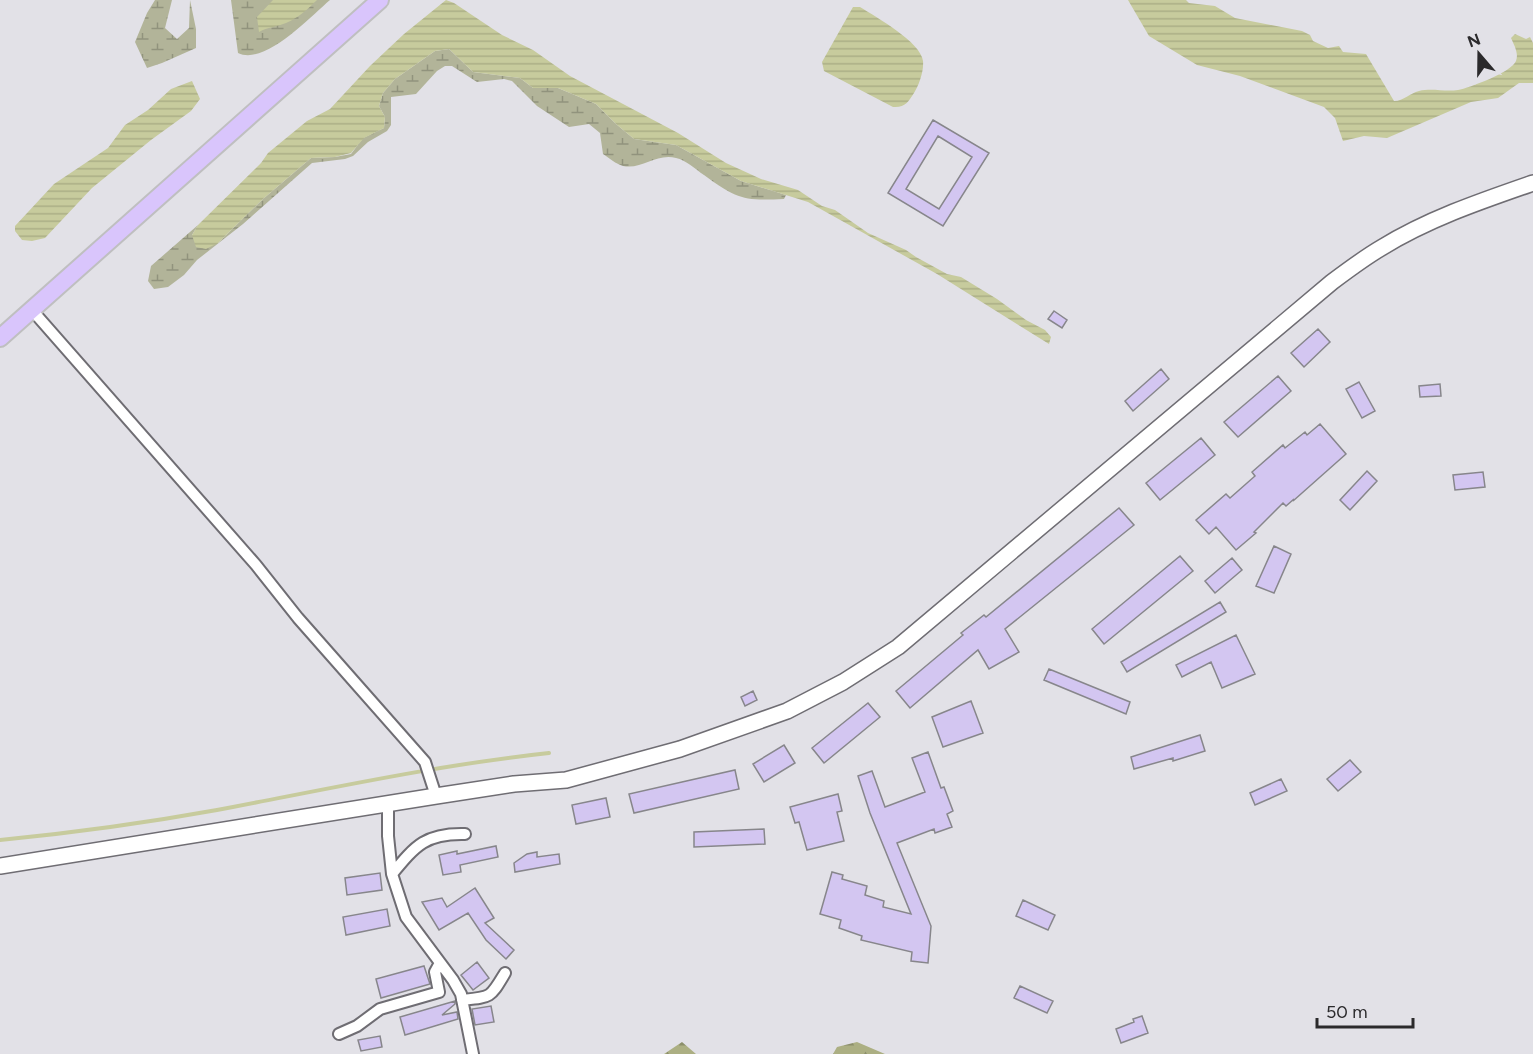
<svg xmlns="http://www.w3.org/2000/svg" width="1533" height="1054" viewBox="0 0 1533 1054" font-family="Figtree,sans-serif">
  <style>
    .forest { fill: url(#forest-firs) }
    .wetland { fill: url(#wetland-marsh) }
    .water { fill: url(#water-rules) }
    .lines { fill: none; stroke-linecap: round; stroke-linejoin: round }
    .stream { stroke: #c7cb9d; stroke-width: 4 }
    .building { fill: #d3c6f1; stroke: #87868b; stroke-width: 1.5; fill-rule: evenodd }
    .minor-casing { stroke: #6f6d73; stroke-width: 14 }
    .secondary-casing { stroke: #6f6d73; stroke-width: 18 }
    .primary-casing { stroke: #bfbfc0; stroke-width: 20 }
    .minor { stroke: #fff; stroke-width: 10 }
    .secondary { stroke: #fff; stroke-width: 15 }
    .primary { stroke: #d9c5fc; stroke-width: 16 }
  </style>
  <defs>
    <pattern id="forest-firs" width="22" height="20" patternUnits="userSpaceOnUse" patternTransform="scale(1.5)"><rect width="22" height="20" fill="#acaf83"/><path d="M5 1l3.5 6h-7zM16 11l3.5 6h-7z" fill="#8c8f6b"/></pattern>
    <pattern id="wetland-marsh" width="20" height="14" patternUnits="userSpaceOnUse" patternTransform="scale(1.5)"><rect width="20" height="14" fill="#b2b499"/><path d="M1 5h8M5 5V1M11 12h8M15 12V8" fill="none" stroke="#91937d"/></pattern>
    <pattern id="water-rules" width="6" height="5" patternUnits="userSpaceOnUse" patternTransform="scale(1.5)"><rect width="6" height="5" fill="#c7cb9d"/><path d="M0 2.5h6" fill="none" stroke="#abae87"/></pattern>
  </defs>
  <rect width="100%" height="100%" fill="#e2e1e7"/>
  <path class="forest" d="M682,1042L696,1054H664Z
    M857,1042L885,1054H833L837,1047Z"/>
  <path class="wetland" d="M155,0H172L165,28L177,39L189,28L190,0L196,29V48L162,63L147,68L135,42L147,13Z
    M231,0H330C310,17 265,66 238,53Z
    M449,49L473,72L520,78L533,88H558L596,104L616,124L634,139L676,145L741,181L786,195L784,199C743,201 737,199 704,175C695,169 686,160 676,158C656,153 642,170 623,166C616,164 609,158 603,154L600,133L589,124L569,127L537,106L512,81L504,79L477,82L452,66H445L437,71L416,94L391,97V125L387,131L368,142L353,156L345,159L312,163L243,224L197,260L184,275L168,287L154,289L148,281L151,266L198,225L192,235L218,243L263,199L311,158L335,157L351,154L363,138L384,128L385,117L379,106L383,93L395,79L435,51Z"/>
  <path class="water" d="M273,0H317C308,9 298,18 286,23C276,27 268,27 259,32L257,17Z
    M446,0L454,3L502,35L533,50L570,76L678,133L726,163L761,179L798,190L822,206L835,210L868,233L906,250L916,257L947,274L961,277L997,299L1026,320L1045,330L1051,337L1049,344L937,274L808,202L741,181L676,145L634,139L616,124L596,104L558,88H533L520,78L473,72L449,49L435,51L395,79L383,93L379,106L385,117L384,128L364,138L351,153L335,157L311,158L263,199L218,243L206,249L196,247L192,235L198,225L261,163L268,153L307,121L330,109L370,66L404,34Z
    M1128,0H1186L1189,3L1215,6L1235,18L1302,31L1310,35L1313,41L1328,48L1339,46L1343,52L1366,54L1394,101C1404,101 1410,93 1419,91C1432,88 1445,92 1458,90C1469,88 1512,72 1516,61C1519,53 1514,45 1511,38L1515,34L1526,39L1530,37L1533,43V83H1519L1498,98L1471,102L1387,138L1364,136L1343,141L1335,118L1324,107L1240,76L1197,65L1149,36Z
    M853,7H860C876,17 921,42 923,61C924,71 919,85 914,93C908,102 905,108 893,107L824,71L822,62Z
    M192,81L200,99L191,111L151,140L92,188L45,238L32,241L22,240L15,231V226L54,184L108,148L125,125L148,110L171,89Z"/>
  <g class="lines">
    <path class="stream" d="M0,840C72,833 145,823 217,810C328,789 437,765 549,753"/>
  </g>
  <path class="building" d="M933,120L989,153L943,226L888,193ZM938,136L972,157L939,209L906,189Z
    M1054,311L1067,320L1062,328L1048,319Z
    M1318,329L1330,342L1304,367L1291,353Z
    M1161,369L1169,379L1133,411L1125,401Z
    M1278,376L1291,391L1238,437L1224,422Z
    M1359,382L1375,411L1362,418L1346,389Z
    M1440,384L1441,396L1420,397L1419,386Z
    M1320,424L1346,454L1293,501L1294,499L1286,506L1283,503L1254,532L1256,533L1236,550L1216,527L1209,534L1196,520L1226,494L1230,498L1255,476L1252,472L1283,445L1285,448L1305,432L1307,435Z
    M1201,438L1215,455L1160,500L1146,483Z
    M1367,471L1377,481L1350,510L1340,500Z
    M1483,472L1485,487L1455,490L1453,475Z
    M1119,508L1134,525L1005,629L1019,652L989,669L978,650L910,708L896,691L963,635L961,633L984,615L986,617Z
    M1274,546L1291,554L1274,593L1256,586Z
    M1180,556L1193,571L1104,644L1092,629Z
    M1232,558L1242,570L1215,593L1205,581Z
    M1220,602L1226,612L1127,672L1121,662Z
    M1236,635L1255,674L1222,688L1211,662L1182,677L1176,665Z
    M1049,669L1130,702L1126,714L1044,680Z
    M753,691L757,700L745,706L741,697Z
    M971,701L983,733L943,747L932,717Z
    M868,703L880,717L824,763L812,748Z
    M1200,735L1205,751L1173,761V758L1134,769L1131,757Z
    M784,745L795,763L764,782L753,764Z
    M928,752L941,788L944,787L953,811L947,814L952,827L935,833L934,829L897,843L931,926L928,963L911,961L912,952L861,940L862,936L839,928L841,920L820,914L832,872L843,875L842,879L867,886L865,895L884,901L883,907L911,914L870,813L858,776L872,771L885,807L925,792L912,758Z
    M1350,760L1361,772L1338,791L1327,779Z
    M735,770L739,789L634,813L629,794Z
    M1281,779L1287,791L1255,805L1250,793Z
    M838,794L842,811L837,812L844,841L807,850L799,822L795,823L790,807Z
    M606,798L610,817L576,824L572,805Z
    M764,829L765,844L694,847V832Z
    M496,846L498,857L460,865L461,872L443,875L439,855L457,851V854Z
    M537,852V857L559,854L560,864L515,872L514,863L527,854Z
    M380,873L382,890L347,895L345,878Z
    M475,888L494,918L485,923L514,950L506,959L486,940L468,913L439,930L422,902L442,898L447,907Z
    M1023,900L1055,915L1048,930L1016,916Z
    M387,909L390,926L346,935L343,917Z
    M477,962L489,978L473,990L461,975Z
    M424,966L430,984L381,998L376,979Z
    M1020,986L1053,1001L1047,1013L1014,998Z
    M455,1001V1004L442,1015L457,1012L458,1019L405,1035L400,1017Z
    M491,1006L494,1022L475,1025L472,1009Z
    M1142,1016L1148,1033L1121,1043L1116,1029L1134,1022L1133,1019Z
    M380,1036L382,1047L361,1051L358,1040Z"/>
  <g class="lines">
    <defs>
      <path id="minor" d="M32,310L256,565L298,618L425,762L436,796
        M388,804V836L392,874L406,917L453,980L461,994L473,1054
        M392,874C416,845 426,833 465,834
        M462,1000C492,997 490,998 505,973
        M339,1034L357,1026L380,1009L439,992L435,972L440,963"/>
      <path id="secondary" d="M0,866L436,796L514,784L566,780L680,749L787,711L843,682L898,647L1332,282C1348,270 1364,258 1381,248C1428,219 1481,201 1533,183"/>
      <path id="primary" d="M0,338L380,0"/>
    </defs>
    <use href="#minor" class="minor-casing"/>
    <use href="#secondary" class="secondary-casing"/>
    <use href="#primary" class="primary-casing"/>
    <use href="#minor" class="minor"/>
    <use href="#secondary" class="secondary"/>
    <use href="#primary" class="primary"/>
  </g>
  <g transform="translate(1479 54) rotate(340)" stroke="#e2e1e7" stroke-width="4.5" paint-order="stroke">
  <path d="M0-4.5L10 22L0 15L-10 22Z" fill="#2b2a2c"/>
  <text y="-9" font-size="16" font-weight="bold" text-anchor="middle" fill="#2b2a2c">N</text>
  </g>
  <path d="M1317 1018v9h96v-9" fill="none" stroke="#2b2a2c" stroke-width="3"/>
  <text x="1326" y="1018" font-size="18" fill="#2b2a2c" stroke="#e2e1e7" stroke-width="4.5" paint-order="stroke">50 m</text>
</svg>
